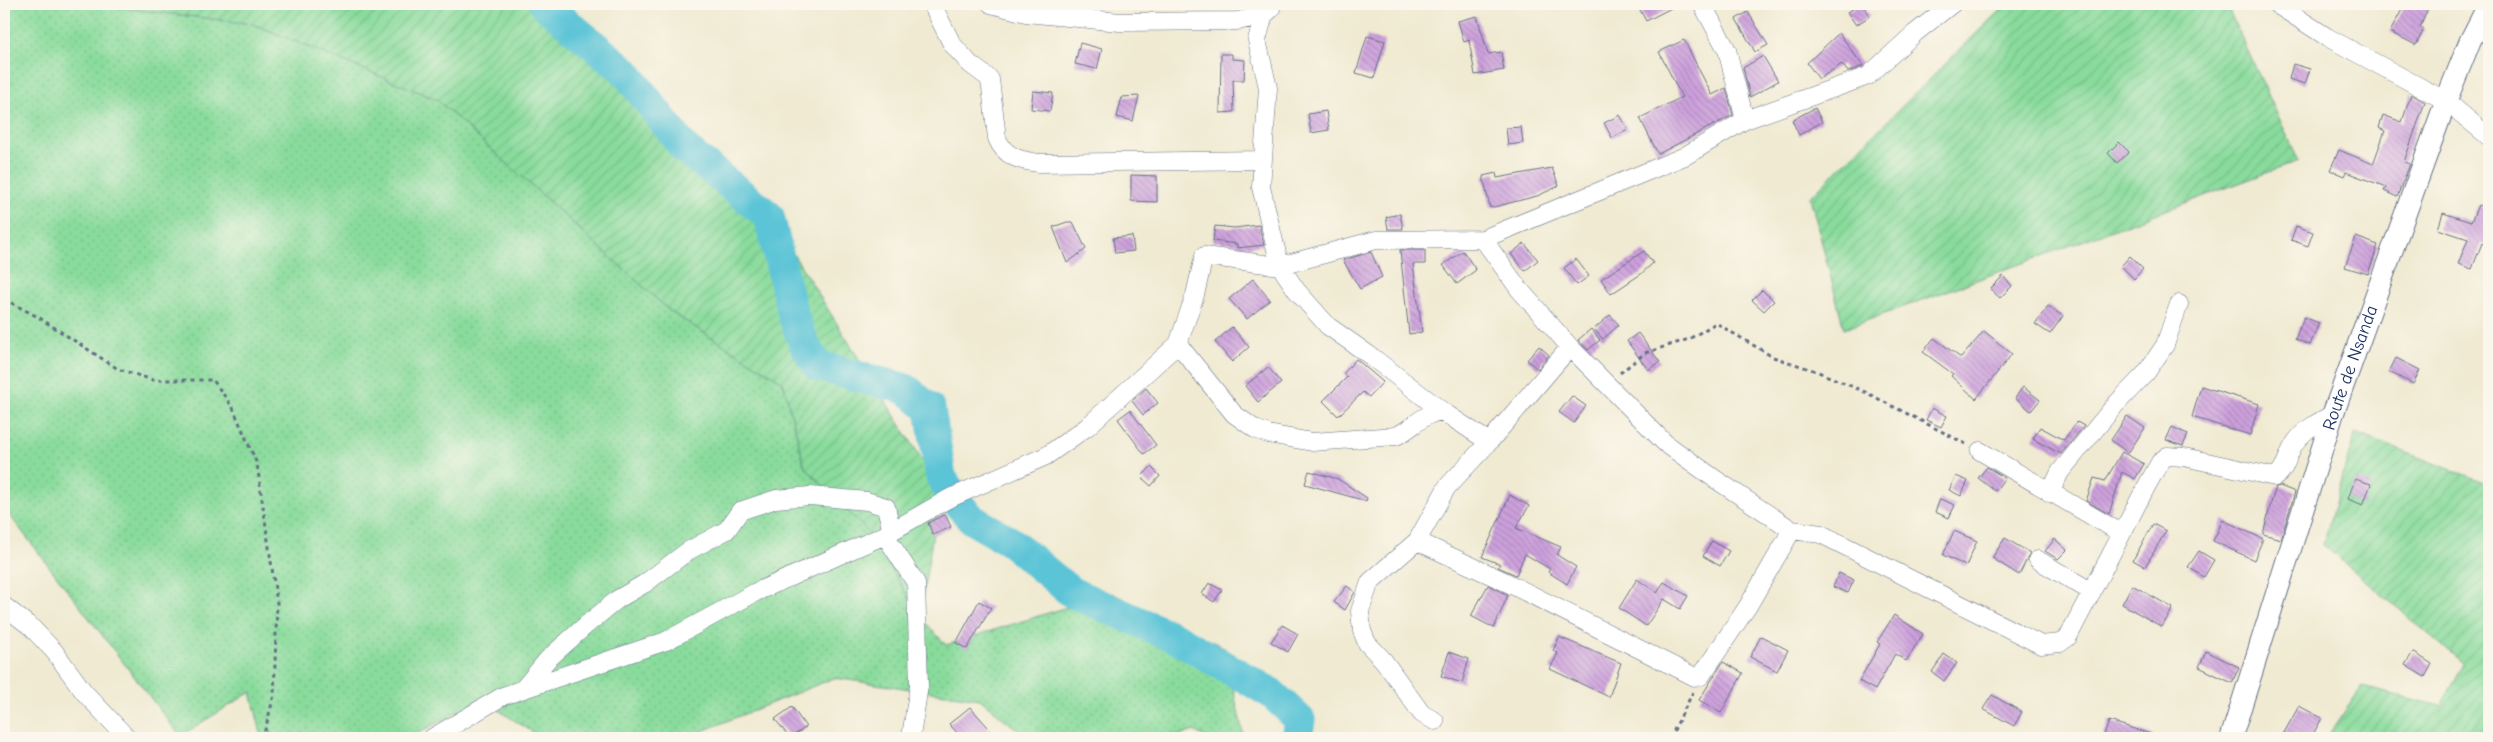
<svg xmlns="http://www.w3.org/2000/svg" width="2493" height="742" viewBox="0 0 2493 742" font-family="'Comic Neue',sans-serif">
  <style>
    .grass { fill: url(#grass-dots); stroke: #52857d }
    .garden { fill: url(#garden-furrows); stroke: #52857d }
    .lines { fill: none; stroke-linecap: round; stroke-linejoin: round }
    .river { stroke: #5bc4d7; stroke-width: 31 }
    .building { fill: url(#building-back-hatch) }
    .minor-casing { stroke: #667087; stroke-width: 19 }
    .tertiary-casing { stroke: #667087; stroke-width: 23 }
    .path { stroke: #667087; stroke-width: 3; stroke-dasharray: 4 4; stroke-linecap: butt }
    .minor { stroke: #fff; stroke-width: 18 }
    .tertiary { stroke: #fff; stroke-width: 21 }
    .labels { text-anchor: middle; stroke-width: 4; stroke-linejoin: round; paint-order: stroke }
    .street-label { font-size: 18px; fill: #1b2f5e; stroke: #fbf7ec }
  </style>
  <defs>
    <pattern id="grass-dots" width="8" height="8" patternUnits="userSpaceOnUse" patternTransform="scale(1.25)"><rect width="8" height="8" fill="#89db9c"/><path d="M2 2h.1M6 6h.1" fill="none" stroke="#76bc89" stroke-width="1.8" stroke-linecap="round"/></pattern>
    <pattern id="garden-furrows" width="10" height="10" patternUnits="userSpaceOnUse" patternTransform="scale(1.25)"><rect width="10" height="10" fill="#89db9c"/><path d="M-1 1l2-2M0 10L10 0M9 11l2-2" fill="none" stroke="#76bc89"/></pattern>
    <pattern id="building-back-hatch" width="6" height="6" patternUnits="userSpaceOnUse" patternTransform="scale(1.25)"><rect width="6" height="6" fill="#cea1dd"/><path d="M-1 5l2 2M0 0l6 6M5-1l2 2" fill="none" stroke="#a684b6"/></pattern>
  </defs>
  <rect width="100%" height="100%" fill="#fbf7ec"/>
  <filter id="ink" filterUnits="userSpaceOnUse"><feTurbulence type="fractalNoise" baseFrequency=".02" numOctaves="2"/><feDisplacementMap in="SourceGraphic" scale="10" xChannelSelector="R" yChannelSelector="G"/><feConvolveMatrix kernelMatrix="1 2 1 2 8 2 1 2 1" color-interpolation-filters="sRGB"/></filter>
  <filter id="wash" filterUnits="userSpaceOnUse"><feTurbulence type="fractalNoise" baseFrequency=".0096" numOctaves="4" result="noise"/><feDisplacementMap in="SourceGraphic" scale="20" xChannelSelector="R" yChannelSelector="G"/><feGaussianBlur stdDeviation="1.12" result="paint"/><feColorMatrix in="noise" values="0 0 0 0 0 0 0 0 0 0 0 0 0 0 0 0 0 1.4 0 .05"/><feComposite in="paint" operator="in"/></filter>
  <g filter="url(#wash)">
    <rect width="100%" height="100%" fill="#f0ead2"/>
    <path class="grass" d="M4,4H90L253,24L436,99L671,312L783,382L805,467L870,534L920,616L946,645L1112,593L1224,647L1244,738H1206L1194,731L1172,738H1027L980,699L834,678L685,738H542L481,699L410,738H262L251,692L180,736L4,508Z"/>
    <path class="garden" d="M90,4H534L752,188L940,488L920,616L870,534L805,467L783,382L671,312L436,99L253,24Z
      M2006,4H2226L2299,161L1844,329L1810,197Z
      M2355,433L2489,484V738H2326L2362,687L2441,706L2464,664L2323,545Z"/>
    <g class="lines">
      <path class="river" d="M544,4L625,71L685,149L769,216L793,315L804,344L818,366L906,389L930,409L941,477L960,506L973,520L1011,542L1071,592L1178,639L1271,693L1300,720L1297,738"/>
    </g>
    <g id="blocks">
      <path class="building" d="M1647,4H1679L1646,21L1639,8Z
        M1862,4L1870,16L1856,25L1847,12Z
        M2405,4H2430L2420,27L2424,29L2416,45L2390,32Z
        M1748,12L1768,45L1755,52L1736,19Z
        M1477,16L1488,54L1501,52L1504,70L1475,75L1469,40L1464,42L1458,21Z
        M1839,33L1863,66L1848,72L1842,64L1819,79L1807,63Z
        M1367,36L1385,41L1374,78L1356,73Z
        M1684,40L1712,95L1726,88L1733,115L1658,154L1640,118L1682,97L1659,52Z
        M1080,43L1102,49L1097,69L1075,64Z
        M1221,54H1232V59L1245,60L1244,80H1233L1234,112L1220,113Z
        M1763,56L1778,81L1750,97L1743,68Z
        M2293,64L2310,69L2305,84L2289,79Z
        M1033,91L1053,93L1050,111L1031,109Z
        M2411,94L2425,102L2404,162L2410,164L2397,197L2384,191L2386,187L2346,172L2344,176L2330,170L2339,150L2373,164L2385,131L2379,128L2383,115L2402,122Z
        M1139,96L1133,121L1117,117L1122,97Z
        M1815,108L1822,122L1799,135L1792,120Z
        M1326,111L1329,130L1311,133L1308,114Z
        M1620,115L1628,130L1612,138L1604,123Z
        M1521,127L1523,143L1508,145L1506,128Z
        M2119,142L2129,152L2117,163L2108,153Z
        M1552,168L1559,186L1537,196L1490,208L1483,176L1496,173L1497,178Z
        M1131,175L1157,176V202L1131,201Z
        M2478,205L2489,209V246L2482,243L2472,269L2458,264L2468,239L2438,229L2443,213L2471,222Z
        M1400,214L1403,229H1388L1386,217Z
        M1067,222H1073L1086,249L1067,263L1053,227Z
        M1259,225L1264,245L1237,248V244L1213,241L1215,226L1234,228Z
        M2296,226L2313,232L2308,246L2291,240Z
        M1132,236L1134,251L1115,253L1113,238Z
        M2356,237L2378,245L2368,274L2345,267Z
        M1524,243L1538,260L1525,271L1511,254Z
        M1400,250H1425V264H1413L1422,332L1409,334Z
        M1463,251L1476,270L1457,284L1443,265Z
        M1644,251L1653,263L1641,274L1611,294L1601,279Z
        M1371,252L1382,277L1360,289L1343,260Z
        M2130,256L2143,269L2134,279L2121,266Z
        M1576,259L1589,276L1577,285L1564,268Z
        M2003,276L2012,286L2000,298L1990,289Z
        M1253,279L1270,300L1247,319L1229,299Z
        M1762,290L1774,301L1764,311L1752,300Z
        M2048,306L2063,316L2050,334L2035,324Z
        M1610,315L1619,325L1603,339L1594,329Z
        M2304,317L2319,323L2310,345L2295,339Z
        M1232,327L1249,347L1232,362L1215,342Z
        M1591,329L1600,340L1588,350L1578,340Z
        M1984,331L2012,354L1976,399L1951,376L1953,374L1923,352L1934,338L1961,358Z
        M1638,333L1660,362L1648,370L1627,341Z
        M1539,346L1549,355L1538,369L1527,360Z
        M2396,358L2420,370L2413,384L2389,372Z
        M1356,359L1383,382L1369,397L1363,392L1338,416L1323,401L1347,377L1343,374Z
        M1268,367L1281,383L1258,402L1245,386Z
        M2201,386L2259,404L2250,435L2192,417Z
        M2023,387L2040,400L2031,411L2015,398Z
        M1146,388L1158,403L1143,415L1132,401Z
        M1572,396L1586,406L1574,423L1559,412Z
        M1932,408L1947,416L1941,427L1926,420Z
        M1130,410L1156,445L1144,454L1118,419Z
        M2127,416L2145,428L2128,453L2111,440Z
        M2077,422L2084,426L2061,454L2033,439L2040,427L2064,440Z
        M2172,427L2188,434L2183,446L2166,440Z
        M2122,452L2144,464L2135,479L2122,472L2109,514L2086,501L2094,478L2105,481Z
        M1151,467L1160,476L1151,486L1141,477Z
        M1987,467L2005,478L1995,491L1978,478Z
        M1309,471L1338,479L1367,498L1366,501L1305,484Z
        M1956,476L1968,481L1961,496L1949,490Z
        M2355,479L2371,484L2363,505L2348,499Z
        M2280,486L2295,492L2281,539L2263,534L2271,503L2276,487Z
        M1510,495L1529,506L1516,528L1561,547L1557,555L1576,567L1567,584L1548,572L1550,569L1525,554L1516,575L1498,567L1500,564L1482,557Z
        M1940,499L1955,505L1949,518L1935,512Z
        M945,514L951,527L933,535L928,523Z
        M2223,520L2263,539L2254,560L2213,541Z
        M2153,524L2166,531L2145,567L2133,560Z
        M1954,531L1977,541L1966,566L1943,555Z
        M2005,538L2030,553L2019,575L1992,558Z
        M2055,539L2067,550L2058,559L2045,551Z
        M1712,541L1729,551L1720,566L1703,556Z
        M2199,551L2214,560L2204,577L2188,567Z
        M1839,573L1854,580L1848,593L1833,587Z
        M1637,579L1657,593L1664,582L1688,596L1680,609L1664,599L1646,626L1619,608Z
        M1209,583L1222,590L1214,602L1202,594Z
        M1488,585L1508,595L1494,628L1471,616Z
        M2132,585L2173,608L2162,627L2122,604Z
        M1347,586L1355,592L1345,610L1334,602Z
        M979,601L991,608L967,649L956,643Z
        M1894,615L1923,634L1906,661L1895,654L1875,690L1859,681L1880,644L1877,642Z
        M1282,625L1298,634L1288,652L1271,642Z
        M1761,636L1788,650L1777,671L1750,657Z
        M1559,637L1621,663L1609,697L1550,669L1558,653L1553,651Z
        M2206,651L2239,667L2232,683L2199,667Z
        M1449,652L1469,659L1462,683L1441,676Z
        M2413,652L2432,664L2425,677L2405,665Z
        M1944,654L1957,663L1944,681L1932,672Z
        M1723,662L1743,673L1721,713L1699,700Z
        M1992,695L2022,712L2014,726L1983,709Z
        M2299,706L2322,718L2311,738H2281Z
        M792,707L806,727L790,738L775,719Z
        M970,707L998,738H962L949,724Z
        M2109,721L2154,735V738H2103Z"/>
    </g>
  </g>
  <g filter="url(#ink)">
    <use href="#blocks" fill-opacity="0" stroke="#667087" stroke-width="1"/>
    <g class="lines">
      <defs>
        <path id="minor" d="M932,4L952,44L970,64L990,79L997,138C1004,157 1021,161 1039,163L1263,160
          M991,4L1026,13L1120,22L1237,21L1263,16L1271,9
          M1267,4L1257,40L1268,88L1261,187L1280,266L1297,291L1328,326L1372,357L1442,411L1489,442
          M1702,4L1727,50L1745,120
          M2276,4L2327,37L2446,101L2489,137
          M1483,239L1519,289L1570,347L1665,443L1715,479L1792,530L1821,534L2041,645L2060,643L2068,637L2145,489L2160,462L2167,456L2184,457L2275,477C2287,469 2287,454 2295,443C2303,430 2320,421 2333,414
          M1178,344L1234,414L1255,429L1268,434L1312,442L1396,436C1414,428 1421,414 1442,411
          M1980,451L2121,533
          M2050,493L2060,472L2116,404L2146,373L2165,345L2179,304
          M885,535L916,583L919,686L911,736L912,738
          M1417,541L1508,583L1695,677L1701,676L1748,606L1792,530
          M2038,560L2092,592
          M4,606L31,627L54,651L84,692L127,738
          M523,689L548,659L585,626L618,599L644,584L688,551L727,530L740,511L776,499L810,496L867,501L886,507L892,532
          M1435,721L1422,714L1384,661L1367,643L1362,631L1360,611L1370,582L1417,541L1447,487L1489,442L1570,347
          M432,738L503,696L666,641L756,592L885,535L948,499L1046,456L1087,427L1178,344L1195,295L1204,256L1280,266L1376,240L1483,239L1685,156L1745,120L1868,76L1915,33L1952,4"/>
        <g id="tertiary">
          <path id="s1" d="M2231,738L2333,414L2446,101L2470,41L2489,4"/>
        </g>
      </defs>
      <use href="#minor" class="minor-casing"/>
      <use href="#tertiary" class="tertiary-casing"/>
      <path class="path" d="M4,299L38,317L118,369L153,380H213L233,408L257,464L277,603L274,695L263,738
        M1620,373L1645,353L1689,339L1716,323L1773,357L1816,371L1865,392L1966,444
        M1670,738L1693,692"/>
      <use href="#minor" class="minor"/>
      <use href="#tertiary" class="tertiary"/>
    </g>
  </g>
  <g class="labels">
    <g class="street-label">
      <text dy="6" stroke="none"><textPath href="#s1" startOffset="389">Route de Nsanda</textPath></text>
    </g>
  </g>
  <rect width="2493" height="742" fill="none" stroke="#fbf7ec" stroke-width="20"/>
</svg>
